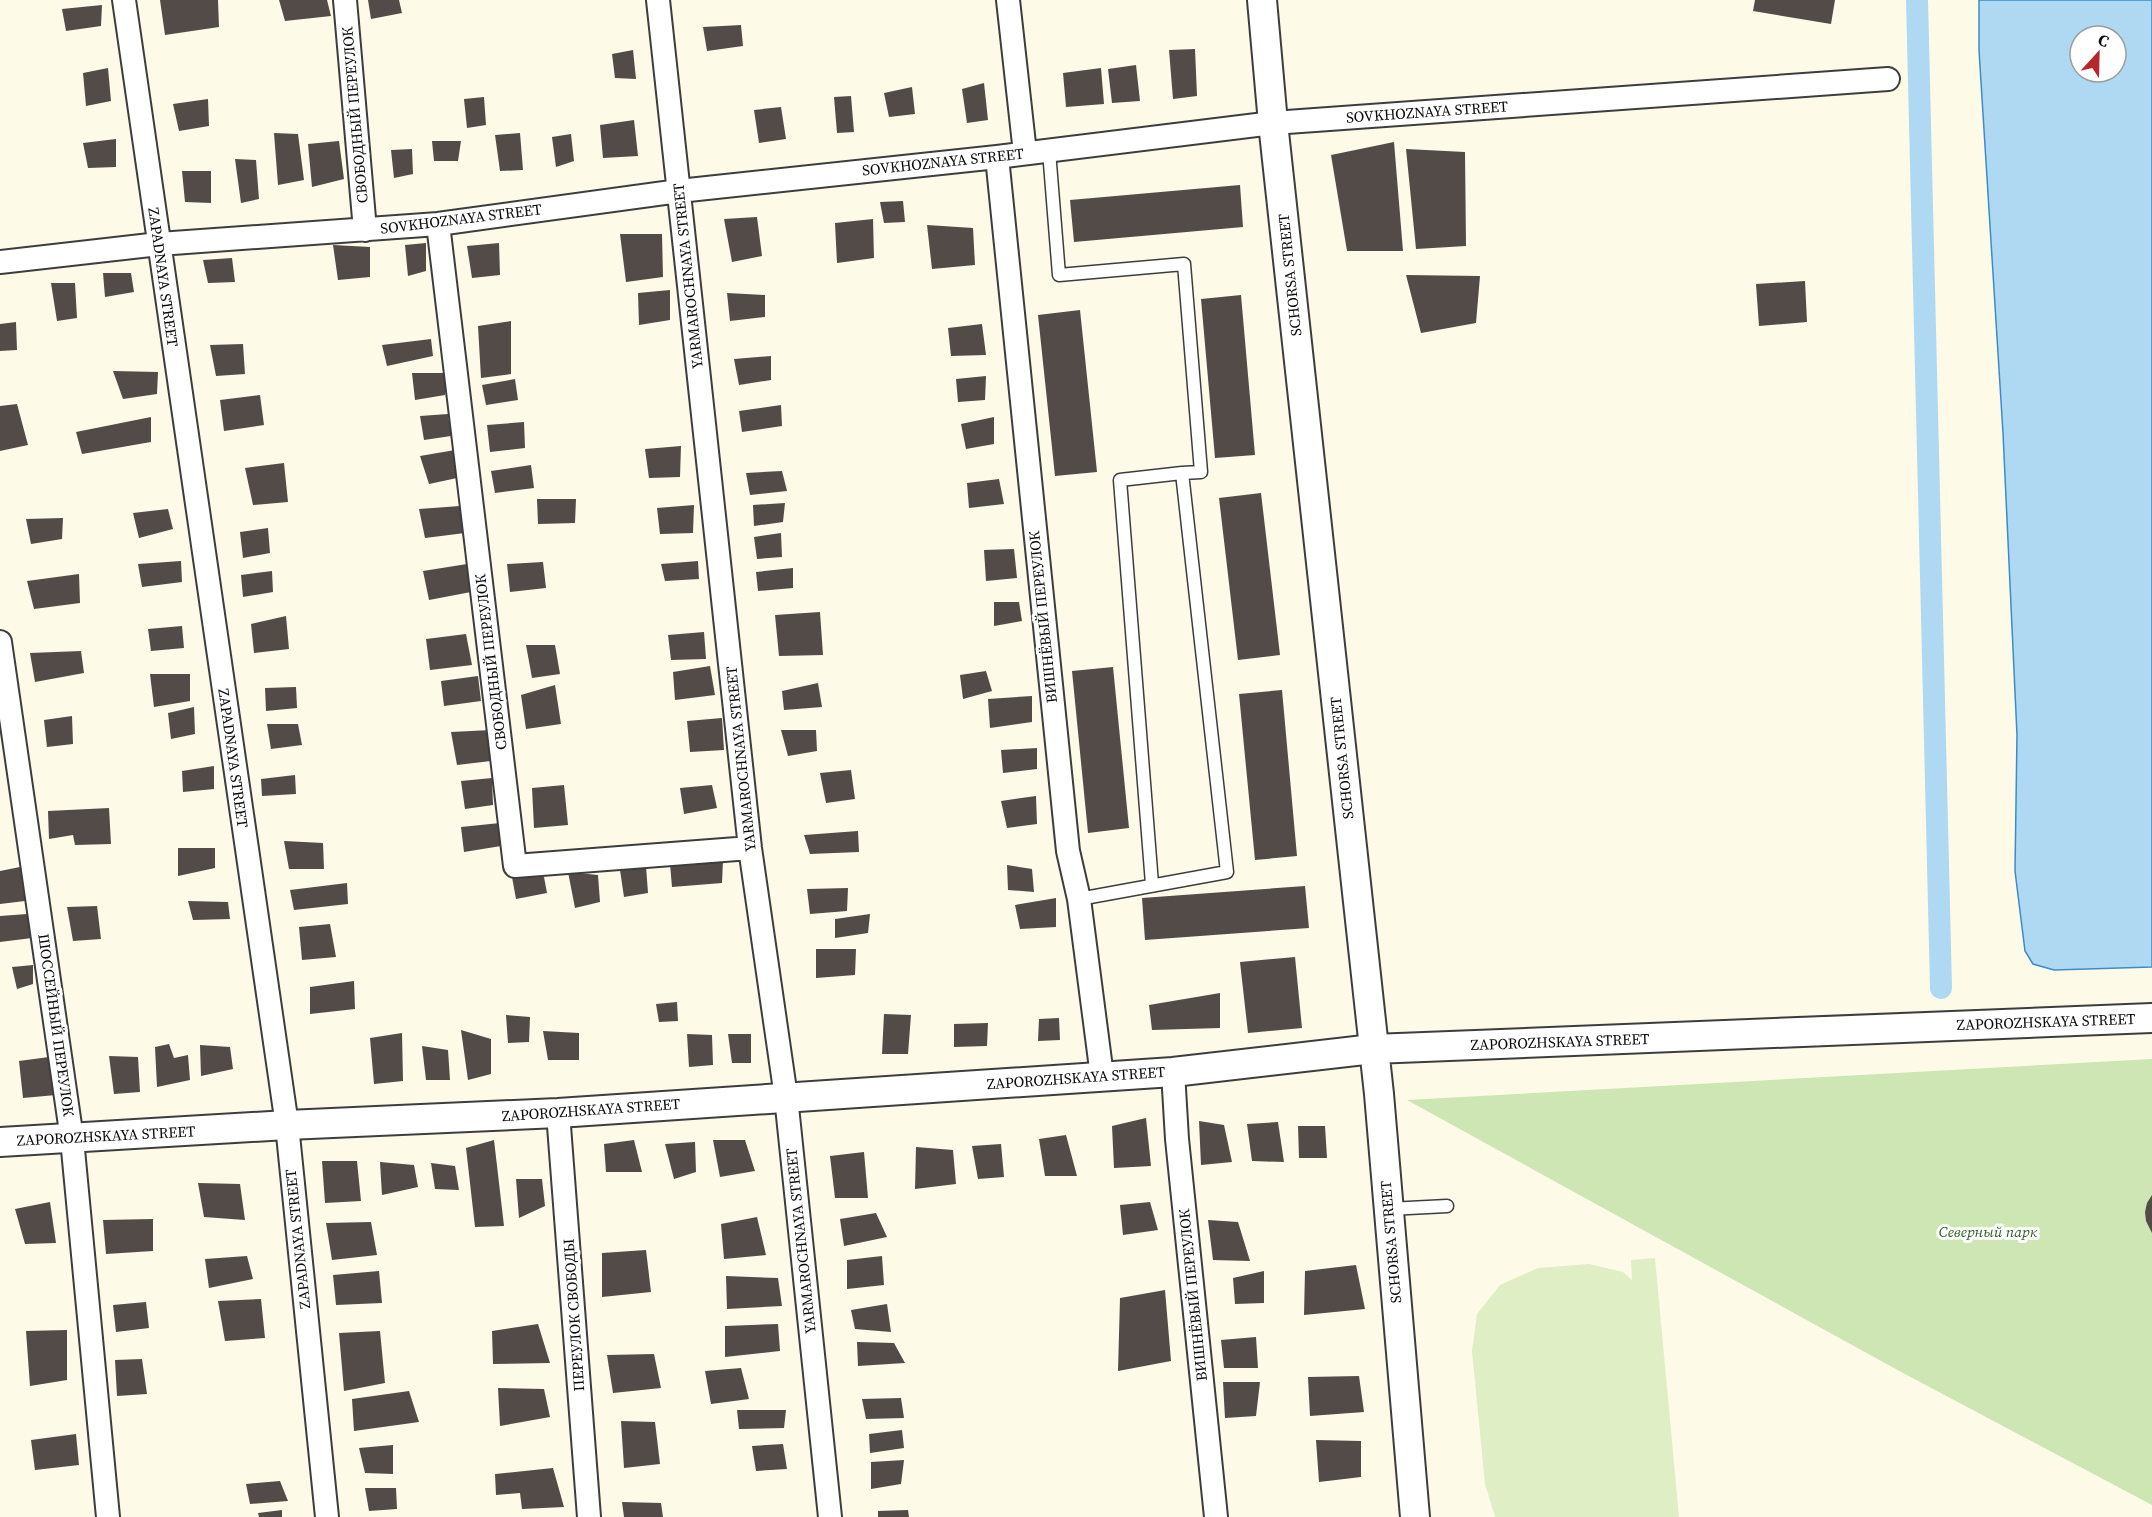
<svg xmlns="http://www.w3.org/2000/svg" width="2152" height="1517" viewBox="0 0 2152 1517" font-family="'Source Serif 4',serif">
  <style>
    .green { fill: #cde6b4 }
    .pitch { fill: #dfeec5 }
    .water { fill: #afd9f3; stroke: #398dc8; stroke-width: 1.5; fill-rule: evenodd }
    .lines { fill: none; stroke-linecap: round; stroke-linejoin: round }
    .canal { stroke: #afd9f3; stroke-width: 22 }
    .building { fill: #524b47 }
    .service-casing { stroke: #3d3d3d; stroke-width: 15 }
    .minor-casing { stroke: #3d3d3d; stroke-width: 26 }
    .tertiary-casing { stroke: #3d3d3d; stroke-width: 32 }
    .service { stroke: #fff; stroke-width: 12 }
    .minor { stroke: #fff; stroke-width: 22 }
    .tertiary { stroke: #fff; stroke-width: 28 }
    .labels { text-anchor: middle; stroke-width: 6; stroke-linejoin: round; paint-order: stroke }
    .street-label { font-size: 15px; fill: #0a0a0a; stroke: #fff }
    .park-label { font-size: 15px; font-style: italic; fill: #2b5e1e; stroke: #fff }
  </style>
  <rect width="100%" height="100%" fill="#fefae8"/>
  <path class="green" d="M2152,1059V1505L1903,1373L1407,1100Z"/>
  <path class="pitch" d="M1655,1258L1679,1517H1495L1485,1484L1472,1351L1477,1314L1500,1285L1538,1268L1589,1264L1623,1272L1632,1280L1631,1260Z"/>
  <path class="water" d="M1979,0H2152V967L2054,970L2033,964L2025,951L2015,871L2017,735L2003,433L1979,50ZM2080,36H2116V72H2080Z"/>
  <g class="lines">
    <path class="canal" d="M1917,0L1941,988"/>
  </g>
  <path class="building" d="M160,0H218L219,27L165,35Z
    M279,0H327L331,16L285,21Z
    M368,0H399L402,13L371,19Z
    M1755,0H1835L1831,24L1753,11Z
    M102,5L101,26L66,31L62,9Z
    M741,25L743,46L707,51L703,27Z
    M1195,49L1197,96L1173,99L1169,50Z
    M633,50L636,79L615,78L612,54Z
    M1136,65L1140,101L1112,103L1108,69Z
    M108,68L111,101L86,106L83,73Z
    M1101,68L1104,104L1066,107L1063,73Z
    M984,83L988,120L967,123L962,89Z
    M912,87L915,114L889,117L884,93Z
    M851,96L854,132L837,133L834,97Z
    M484,97L486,125L467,128L464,99Z
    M208,99L209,126L179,131L173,104Z
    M781,107L786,139L759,143L754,110Z
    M634,120L638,156L603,158L600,125Z
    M274,133L298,134L304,180L278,185Z
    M520,133L523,170L500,171L495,135Z
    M571,134L574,161L556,167L552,137Z
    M116,139V167L88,168L83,143Z
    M339,141L344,179L312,187L308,144Z
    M432,141H461L458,161H434Z
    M1394,142L1403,251H1347L1331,155Z
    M412,149L413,174L394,178L391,150Z
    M1406,149L1465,152L1466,246L1416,249Z
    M235,159L256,160L259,199L241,203Z
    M182,171H211V203L185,202Z
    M1240,185L1243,227L1074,242L1070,200Z
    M903,201L905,222L884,223L880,202Z
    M757,217L762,256L732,262L724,219Z
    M873,219L874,258L837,263L835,223Z
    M927,225L973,228L975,265L932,269Z
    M620,234H662L663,277L626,282Z
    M426,243V271L408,276L405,245Z
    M499,243L500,275L472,278L467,246Z
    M333,245L370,247V277L338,280Z
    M232,258L235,282L208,283L203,260Z
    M103,273H131L134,292L105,297Z
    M1406,275L1480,276L1476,323L1421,333Z
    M1805,281L1807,322L1759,326L1756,284Z
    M51,283H75L77,318L57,321Z
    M670,290V320L639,325L638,293Z
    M727,293L765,295V317L730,321Z
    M1241,295L1255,455L1215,458L1201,299Z
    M1080,310L1097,472L1055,476L1038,315Z
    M511,321V374L481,378L478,326Z
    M16,322L17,350L0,351V324Z
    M982,324L986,355L951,356L948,328Z
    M431,339L433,356L387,366L382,345Z
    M243,344L245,374L216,376L210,345Z
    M771,356V380L739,385L734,359Z
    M113,371L158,372L157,394L123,399Z
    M412,373H445V395L415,400Z
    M986,376L985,400L958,402L956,379Z
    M515,379L518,400L486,405L482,385Z
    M260,395L264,425L224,431L220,400Z
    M17,404L28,445L0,451V406Z
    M781,405L782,426L742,432L739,411Z
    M448,414L451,436L424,440L420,416Z
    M151,417V442L82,454L76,432Z
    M994,417V444L966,449L961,424Z
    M524,422L525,448L490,452L487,425Z
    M681,446L680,477L649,478L645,449Z
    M455,450L457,478L429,484L420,456Z
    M284,463L288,502L253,505L245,468Z
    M531,465L534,488L495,493L491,471Z
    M782,471L787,491L750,495L746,473Z
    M999,479L1004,504L969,508L967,483Z
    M1261,493L1280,655L1238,660L1219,498Z
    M537,499H576L575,523L538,524Z
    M785,503L783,522L754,526L753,505Z
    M694,505L693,533L660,534L657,508Z
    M460,506L465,533L425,538L419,509Z
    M168,509L173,529L139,538L133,513Z
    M63,518L62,539L31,544L26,519Z
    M268,528L270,553L243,558L240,532Z
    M781,533L782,557L757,559L754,537Z
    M1014,549L1017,578L986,581L984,550Z
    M181,561L182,582L142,587L138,564Z
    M698,561L699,579L665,581L661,564Z
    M543,562L546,588L510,592L507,564Z
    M467,564L471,592L429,600L423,571Z
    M793,568V588L758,591L756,572Z
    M272,571L273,592L243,597L241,575Z
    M79,574L80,603L34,609L27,581Z
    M994,602H1019L1022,621L994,626Z
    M820,612L823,655L779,656L775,615Z
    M286,616L289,649L254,653L251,624Z
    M182,626L184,648L151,651L148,629Z
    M704,632L706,659L671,660L668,635Z
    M466,634L472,665L430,670L426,639Z
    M526,645H555L560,674L532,678Z
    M81,651L84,673L35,682L30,653Z
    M710,666L715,695L675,700L673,672Z
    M1113,667L1129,828L1088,833L1072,671Z
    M986,671L992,691L963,699L960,675Z
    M150,674H190V701L154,707Z
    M478,676L481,701L444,706L441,681Z
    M818,683L822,707L784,710L782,691Z
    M555,685L561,724L526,729L521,695Z
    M296,687L297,708L266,711L265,688Z
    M1282,690L1297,856L1255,860L1239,694Z
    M1032,696V722L990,728L988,699Z
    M194,707L195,734L171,739L168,713Z
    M72,716L73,744L47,747L44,720Z
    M722,718L724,750L690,752L687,721Z
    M267,724H298L302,745L271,749Z
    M491,730V761L457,765L451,732Z
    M781,730H816L817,751L788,756Z
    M1037,748V769L1003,773L1001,750Z
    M214,766V789L183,792L182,771Z
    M851,770L855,799L826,803L820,773Z
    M295,775L296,794L262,796L261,779Z
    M492,778L493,805L465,809L461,781Z
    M564,785L568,825L534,828L532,788Z
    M712,785L717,808L684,814L680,788Z
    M1036,796L1037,824L1007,828L1001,801Z
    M109,808L111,844L75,845L73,835L49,839L48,811Z
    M500,823L501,846L464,852L461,827Z
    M858,831L859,852L810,854L804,835Z
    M284,841L323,843L324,869H289Z
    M178,848H215V868L178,876Z
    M723,860L722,883L672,887L670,864Z
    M1007,865L1032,869L1034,892L1008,890Z
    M646,866L648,893L624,897L620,870Z
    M20,867L25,901L0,904V871Z
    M568,872L598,875L600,902L575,908Z
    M512,877H544L547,893L516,899Z
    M347,883L348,904L294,910L290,890Z
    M1305,886L1309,928L1145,940L1142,898Z
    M848,888L847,911L810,914L807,889Z
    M1056,898V927L1020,929L1015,905Z
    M188,901L228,902L230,919L193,920Z
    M97,906L101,939L73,941L67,907Z
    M27,914L32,938L0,942V916Z
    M870,914L868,933L835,938V919Z
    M330,924L336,957L302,960L299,927Z
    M816,949H856L855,975L816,978Z
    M1295,957L1302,1028L1248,1033L1240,962Z
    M33,965V984L17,989L12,967Z
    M354,981L355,1009L310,1014V987Z
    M1220,993V1028L1152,1030L1149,1005Z
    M677,1002L678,1021L659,1022L656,1004Z
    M884,1014L911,1015L908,1054H882Z
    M506,1015L530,1017L529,1042L508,1043Z
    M1059,1018L1060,1040L1038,1041L1039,1019Z
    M988,1023L987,1046L954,1047V1024Z
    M461,1030L491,1039V1074L468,1080Z
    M543,1031L579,1033V1060H548Z
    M402,1033L403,1081L374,1084L370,1038Z
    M687,1034L712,1035L713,1065L689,1067Z
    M728,1034H751V1063H732Z
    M169,1044L174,1058L188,1055L190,1080L157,1087L155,1047Z
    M200,1045L230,1047L233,1069L201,1076Z
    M422,1046L448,1050L450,1080H426Z
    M109,1056L138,1057L140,1092L114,1094Z
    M49,1057L56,1095L23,1098L19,1061Z
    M1146,1118L1151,1166L1114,1168L1112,1126Z
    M1199,1121L1224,1125L1232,1162L1201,1165Z
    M1278,1122L1284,1162L1252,1161L1247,1124Z
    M1298,1126H1325L1327,1158H1299Z
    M1066,1135L1077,1176H1045L1039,1139Z
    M494,1140L504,1226L475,1227L466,1148Z
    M634,1140L642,1172H606L604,1144Z
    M713,1140H745L755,1171L720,1177Z
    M695,1142L696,1172L674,1179L665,1144Z
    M1001,1144L1004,1177L978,1179L972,1146Z
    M916,1147L953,1150L956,1184L915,1189Z
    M864,1152L868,1198H835L830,1156Z
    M322,1161H357L361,1201L325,1203Z
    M380,1162L414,1165L418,1187L382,1195Z
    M431,1163L455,1166L459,1190L435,1189Z
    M516,1179H542L545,1206L519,1218Z
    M198,1183L240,1184L245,1220L204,1217Z
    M2152,1195V1233L2146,1221L2145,1212L2147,1203Z
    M50,1202L56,1243L25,1244L15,1209Z
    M1150,1202L1158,1230L1123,1235L1120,1205Z
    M876,1213L887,1237L844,1246L840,1219Z
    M757,1217L766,1255L724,1259L721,1224Z
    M153,1219V1251L106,1254L103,1220Z
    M1208,1220L1238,1222L1250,1261L1213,1260Z
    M371,1222L377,1255L332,1260L326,1223Z
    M646,1250L651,1292L602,1297V1253Z
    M247,1256L253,1279L209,1288L205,1259Z
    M882,1256L884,1285L847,1289V1260Z
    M1356,1265L1365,1309L1304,1315L1305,1271Z
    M379,1271L382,1303L336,1305L333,1275Z
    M1264,1271V1303L1235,1304L1233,1278Z
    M726,1276L778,1278L782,1306L727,1309Z
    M1165,1290L1171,1361L1118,1371L1120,1298Z
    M261,1299L265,1338L225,1341L218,1301Z
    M146,1302L149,1328L116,1332L113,1305Z
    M887,1304L891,1332L855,1329L851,1310Z
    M538,1324L550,1363L493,1364L492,1331Z
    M778,1324L780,1351L725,1357V1326Z
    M67,1330V1380L30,1386L26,1331Z
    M380,1331L385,1383L344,1391L339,1333Z
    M1256,1337L1258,1368H1224L1221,1340Z
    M857,1342L894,1343L905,1363L858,1366Z
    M654,1354L661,1388L613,1393L607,1355Z
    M142,1359L147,1394L117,1396L115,1360Z
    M741,1368L749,1399L711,1404L705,1371Z
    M1359,1376L1364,1412L1310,1416L1308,1377Z
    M1223,1382H1260L1256,1416L1225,1418Z
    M498,1388L544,1389L550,1417L500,1426Z
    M409,1391L419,1422L354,1431L352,1399Z
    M901,1398L904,1418L866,1419L862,1399Z
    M737,1410H786L784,1428L739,1429Z
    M621,1421L655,1422L660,1464L624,1468Z
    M902,1430L904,1448L870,1453L869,1434Z
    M76,1434L79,1465L35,1470L31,1440Z
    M1316,1440L1361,1441V1477L1319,1482Z
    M783,1444L787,1469L756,1471L752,1446Z
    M393,1445V1474L365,1473L359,1448Z
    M904,1460L901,1484L871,1489V1462Z
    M553,1468L564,1507L522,1509L520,1493L496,1495L495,1474Z
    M280,1481L288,1501L250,1504L246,1484Z
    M365,1488H396L397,1509L369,1511Z
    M622,1502L661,1503L663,1517H624Z
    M282,1510V1517H259L258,1513Z
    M908,1510L909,1517H878V1511Z"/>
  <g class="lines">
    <defs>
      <path id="service" d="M1049,151L1059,275L1184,264L1201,472L1182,473L1227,872L1079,899
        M1152,884L1120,480L1182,473
        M1389,1209L1447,1206"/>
      <path id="minor" d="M124,0L287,1125L327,1517
        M345,0L365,230
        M658,0L750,848L786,1097L830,1517
        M1008,0L1025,153
        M997,157L1068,851L1079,899L1102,1076
        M438,224L515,866L750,848
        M0,262L159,244L438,224L679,191L997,157L1273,123L1888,79
        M0,642L72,1139L108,1517
        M1173,1072L1177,1139L1216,1517
        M558,1113L589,1517"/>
      <path id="tertiary" d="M1262,0L1273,123L1379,1094L1415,1517
        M0,1142L287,1125L558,1113L1173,1072L1373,1049L2152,1018"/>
    </defs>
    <use href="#service" class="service-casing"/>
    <use href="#minor" class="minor-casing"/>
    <use href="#tertiary" class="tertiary-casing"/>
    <use href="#service" class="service"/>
    <use href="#minor" class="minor"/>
    <use href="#tertiary" class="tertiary"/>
  </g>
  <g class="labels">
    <g class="street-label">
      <text transform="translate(1427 112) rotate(-4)" y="5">SOVKHOZNAYA STREET</text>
      <text transform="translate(355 115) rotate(-95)" y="5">СВОБОДНЫЙ ПЕРЕУЛОК</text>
      <text transform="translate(943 162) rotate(-6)" y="5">SOVKHOZNAYA STREET</text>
      <text transform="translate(461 219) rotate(-7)" y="5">SOVKHOZNAYA STREET</text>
      <text transform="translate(1290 275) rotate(-96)" y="5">SCHORSA STREET</text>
      <text transform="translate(688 276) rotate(-96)" y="5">YARMAROCHNAYA STREET</text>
      <text transform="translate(163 277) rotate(82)" y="5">ZAPADNAYA STREET</text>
      <text transform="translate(1043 617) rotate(-96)" y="5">ВИШНЁВЫЙ ПЕРЕУЛОК</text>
      <text transform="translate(491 662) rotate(-97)" y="5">СВОБОДНЫЙ ПЕРЕУЛОК</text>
      <text transform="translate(233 758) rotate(82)" y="5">ZAPADNAYA STREET</text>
      <text transform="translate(1342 758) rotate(-96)" y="5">SCHORSA STREET</text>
      <text transform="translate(741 759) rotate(-96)" y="5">YARMAROCHNAYA STREET</text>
      <text transform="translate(2046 1022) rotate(-2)" y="5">ZAPOROZHSKAYA STREET</text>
      <text transform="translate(56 1025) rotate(82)" y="5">ШОССЕЙНЫЙ ПЕРЕУЛОК</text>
      <text transform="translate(1560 1042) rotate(-2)" y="5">ZAPOROZHSKAYA STREET</text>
      <text transform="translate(1076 1078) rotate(-4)" y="5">ZAPOROZHSKAYA STREET</text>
      <text transform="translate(591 1110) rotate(-4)" y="5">ZAPOROZHSKAYA STREET</text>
      <text transform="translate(106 1136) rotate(-3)" y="5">ZAPOROZHSKAYA STREET</text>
      <text transform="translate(298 1239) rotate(-96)" y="5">ZAPADNAYA STREET</text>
      <text transform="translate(801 1241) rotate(-96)" y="5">YARMAROCHNAYA STREET</text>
      <text transform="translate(1391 1242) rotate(-95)" y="5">SCHORSA STREET</text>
      <text transform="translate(1193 1295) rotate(-96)" y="5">ВИШНЁВЫЙ ПЕРЕУЛОК</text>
      <text transform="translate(574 1315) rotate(-94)" y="5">ПЕРЕУЛОК СВОБОДЫ</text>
    </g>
    <g class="park-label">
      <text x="1988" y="1237">Северный парк</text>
    </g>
  </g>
  <g transform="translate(2098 54) rotate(22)"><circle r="28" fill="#ffffff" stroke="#9d9d9d" stroke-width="1.5"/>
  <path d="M0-4.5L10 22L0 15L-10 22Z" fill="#b4282d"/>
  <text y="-9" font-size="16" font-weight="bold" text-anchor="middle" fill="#0a0a0a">С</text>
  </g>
</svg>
